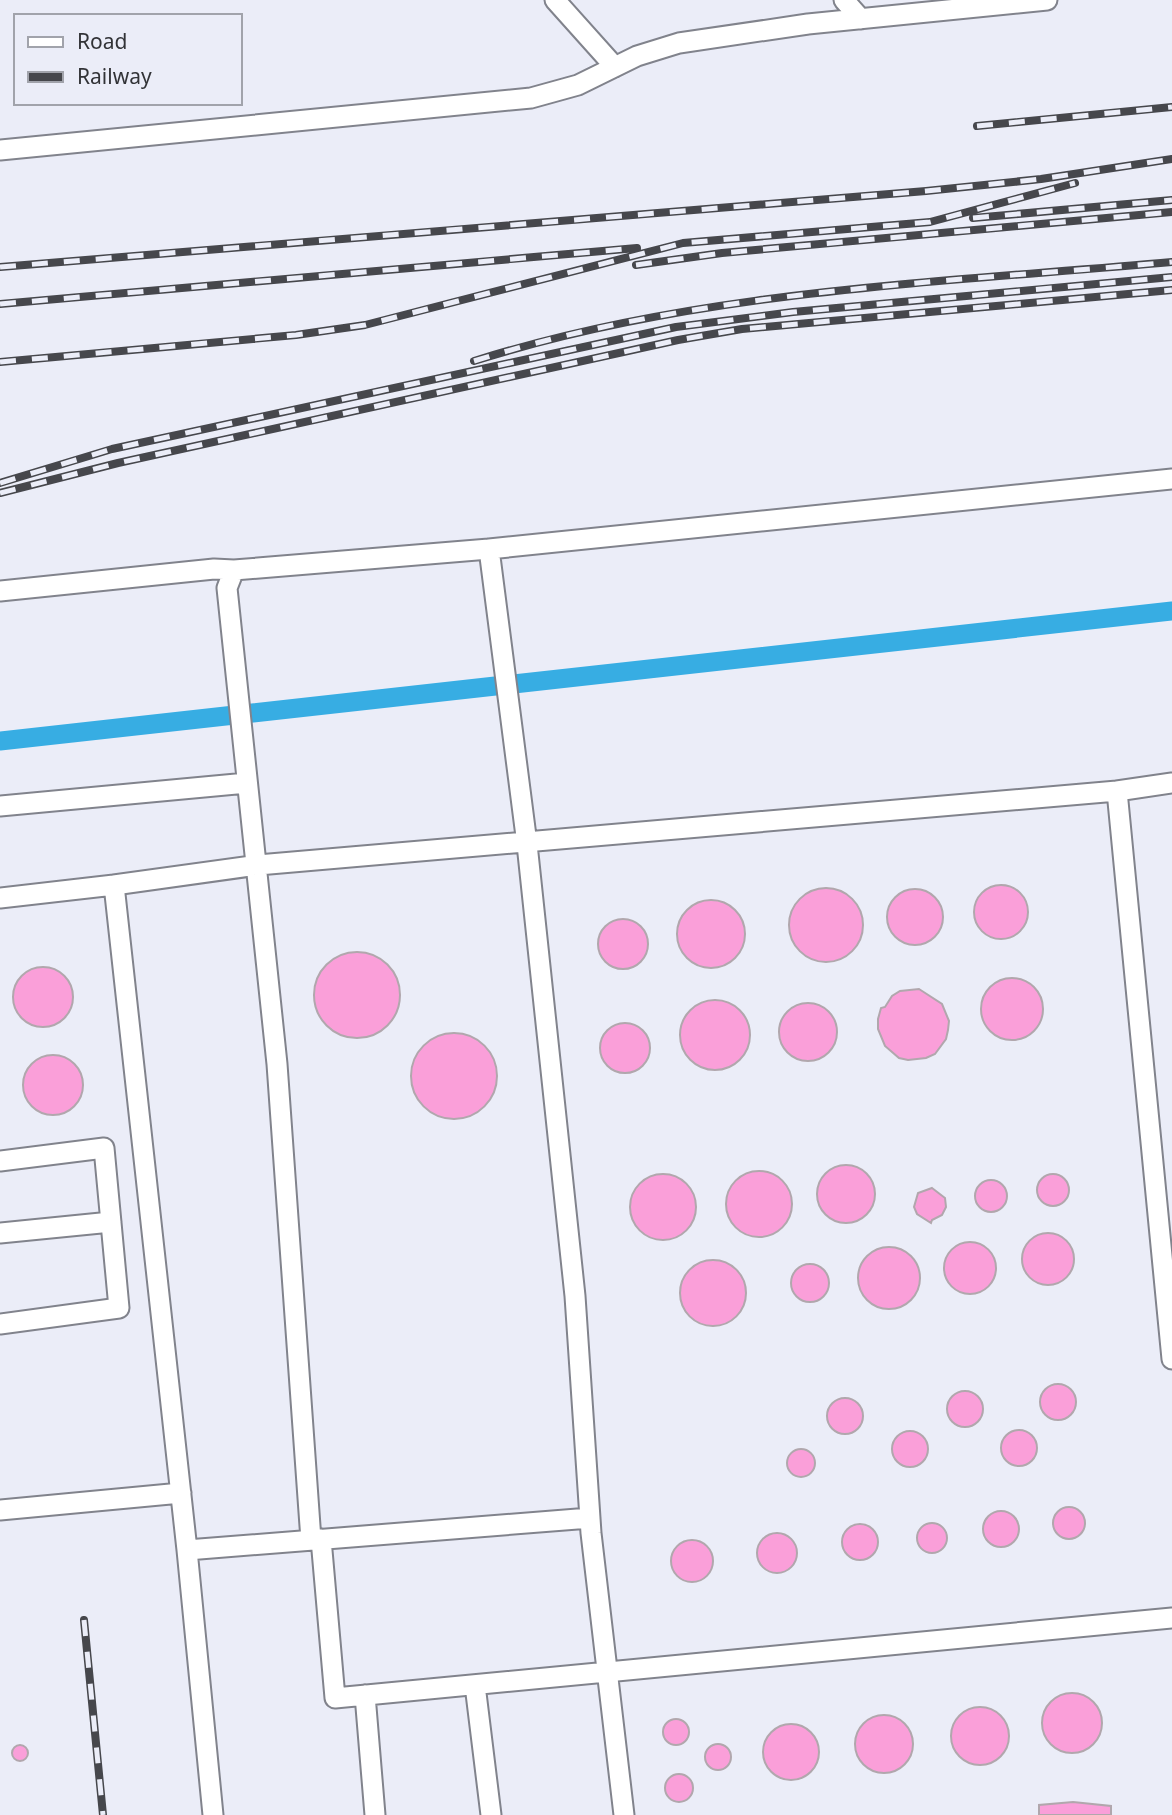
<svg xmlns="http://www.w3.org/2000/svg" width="1172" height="1815" viewBox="0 0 1172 1815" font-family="'Noto Sans',sans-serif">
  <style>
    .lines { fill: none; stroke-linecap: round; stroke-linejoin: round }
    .canal { stroke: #37ade3; stroke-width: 19 }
    .building { fill: #fa9fd9; stroke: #b1a7ad; stroke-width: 2 }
    .minor-casing { stroke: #81838c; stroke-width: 23 }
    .minor { stroke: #fff; stroke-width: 19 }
    .rail-casing { stroke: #46474c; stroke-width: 8 }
    .rail { stroke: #ebedf8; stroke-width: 5; stroke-dasharray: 16; stroke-linecap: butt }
  </style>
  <rect width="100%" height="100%" fill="#ebedf8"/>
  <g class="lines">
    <path class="canal" d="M0,741L1172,611"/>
  </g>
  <path class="building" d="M974 912a27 27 0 1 1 54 0a27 27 0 1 1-54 0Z
    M789 925a37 37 0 1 1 74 0a37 37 0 1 1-74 0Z
    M887 917a28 28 0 1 1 56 0a28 28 0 1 1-56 0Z
    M677 934a34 34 0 1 1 68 0a34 34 0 1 1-68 0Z
    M598 944a25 25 0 1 1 50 0a25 25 0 1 1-50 0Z
    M314 995a43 43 0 1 1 86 0a43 43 0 1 1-86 0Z
    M13 997a30 30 0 1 1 60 0a30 30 0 1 1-60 0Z
    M981 1009a31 31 0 1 1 62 0a31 31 0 1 1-62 0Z
    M919,989L942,1004L949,1021L948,1030L946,1039L935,1054L926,1058L908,1060L899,1058L885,1046L878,1029V1019L881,1008L885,1007L892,996L900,991Z
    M680 1035a35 35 0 1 1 70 0a35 35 0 1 1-70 0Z
    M779 1032a29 29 0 1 1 58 0a29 29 0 1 1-58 0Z
    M600 1048a25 25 0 1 1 50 0a25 25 0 1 1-50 0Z
    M411 1076a43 43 0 1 1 86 0a43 43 0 1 1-86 0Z
    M23 1085a30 30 0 1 1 60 0a30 30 0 1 1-60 0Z
    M817 1194a29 29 0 1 1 58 0a29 29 0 1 1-58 0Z
    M726 1204a33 33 0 1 1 66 0a33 33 0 1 1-66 0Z
    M630 1207a33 33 0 1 1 66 0a33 33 0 1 1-66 0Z
    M1037 1190a16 16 0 1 1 32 0a16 16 0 1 1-32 0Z
    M975 1196a16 16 0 1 1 32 0a16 16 0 1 1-32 0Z
    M932,1188L945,1198L946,1207L942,1215L932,1220L931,1223L917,1214L914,1207L918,1193Z
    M1022 1259a26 26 0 1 1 52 0a26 26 0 1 1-52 0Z
    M944 1268a26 26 0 1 1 52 0a26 26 0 1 1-52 0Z
    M858 1278a31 31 0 1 1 62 0a31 31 0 1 1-62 0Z
    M680 1293a33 33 0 1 1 66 0a33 33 0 1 1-66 0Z
    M791 1283a19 19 0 1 1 38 0a19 19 0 1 1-38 0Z
    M1040 1402a18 18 0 1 1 36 0a18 18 0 1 1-36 0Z
    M947 1409a18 18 0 1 1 36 0a18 18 0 1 1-36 0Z
    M827 1416a18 18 0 1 1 36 0a18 18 0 1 1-36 0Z
    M1001 1448a18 18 0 1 1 36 0a18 18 0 1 1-36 0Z
    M892 1449a18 18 0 1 1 36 0a18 18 0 1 1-36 0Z
    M787 1463a14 14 0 1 1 28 0a14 14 0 1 1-28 0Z
    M1053 1523a16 16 0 1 1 32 0a16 16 0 1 1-32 0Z
    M983 1529a18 18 0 1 1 36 0a18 18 0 1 1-36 0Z
    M917 1538a15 15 0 1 1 30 0a15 15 0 1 1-30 0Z
    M842 1542a18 18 0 1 1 36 0a18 18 0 1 1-36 0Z
    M757 1553a20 20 0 1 1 40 0a20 20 0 1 1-40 0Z
    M671 1561a21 21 0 1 1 42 0a21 21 0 1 1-42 0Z
    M1042 1723a30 30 0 1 1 60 0a30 30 0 1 1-60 0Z
    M951 1736a29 29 0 1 1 58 0a29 29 0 1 1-58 0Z
    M855 1744a29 29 0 1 1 58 0a29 29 0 1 1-58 0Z
    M663 1732a13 13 0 1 1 26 0a13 13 0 1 1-26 0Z
    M763 1752a28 28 0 1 1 56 0a28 28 0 1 1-56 0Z
    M705 1757a13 13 0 1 1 26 0a13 13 0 1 1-26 0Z
    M12 1753a8 8 0 1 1 16 0a8 8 0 1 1-16 0Z
    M665 1788a14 14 0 1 1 28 0a14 14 0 1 1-28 0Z
    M1073,1802L1111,1806V1815H1039V1805Z"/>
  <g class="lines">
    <defs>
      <path id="minor" d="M555,0L615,67
        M844,0L861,19
        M0,150L531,98L578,85L637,56L679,43L808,24L1047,0
        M489,549L527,844L575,1296L591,1533L624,1815
        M0,591L214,569L234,570
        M1172,783L1117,791L1172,1359
        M0,806L247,783
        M0,898L114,885
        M0,1161L104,1148L119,1308L0,1324
        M0,1233L111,1222
        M0,1510L181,1493
        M321,1539L335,1698L1172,1618
        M311,1540L277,1064L227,588L234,570L489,549L1172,479
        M187,1550L114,885L258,865L1117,791
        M475,1685L491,1815
        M365,1695L375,1815
        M213,1815L187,1550L590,1518"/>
    </defs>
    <use href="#minor" class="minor-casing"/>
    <use href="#minor" class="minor"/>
    <defs>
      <path id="rail" d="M977,126L1172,107
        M973,218L1172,200
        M636,265L722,253L1172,212
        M0,267L926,191L1041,179L1172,159
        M0,304L637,248
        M474,361C699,290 938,283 1172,262
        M0,362L296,335L365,325L683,243L930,222L1075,183
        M0,483L112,449L676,327L793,312L1172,277
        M0,493L118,463L678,340L742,329L1172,290
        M84,1620L103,1815"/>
    </defs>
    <use href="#rail" class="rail-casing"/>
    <use href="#rail" class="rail"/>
  </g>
  <rect x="14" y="14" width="228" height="91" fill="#ebedf8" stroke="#a1a3ab" stroke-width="2"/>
  <rect x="28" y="37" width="35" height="10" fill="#ffffff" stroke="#a1a3ab" stroke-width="2"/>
  <text x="77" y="49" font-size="21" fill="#323337">Road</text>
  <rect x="28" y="72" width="35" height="10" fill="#46474c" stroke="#a1a3ab" stroke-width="2"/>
  <text x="77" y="84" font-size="21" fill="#323337">Railway</text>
</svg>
